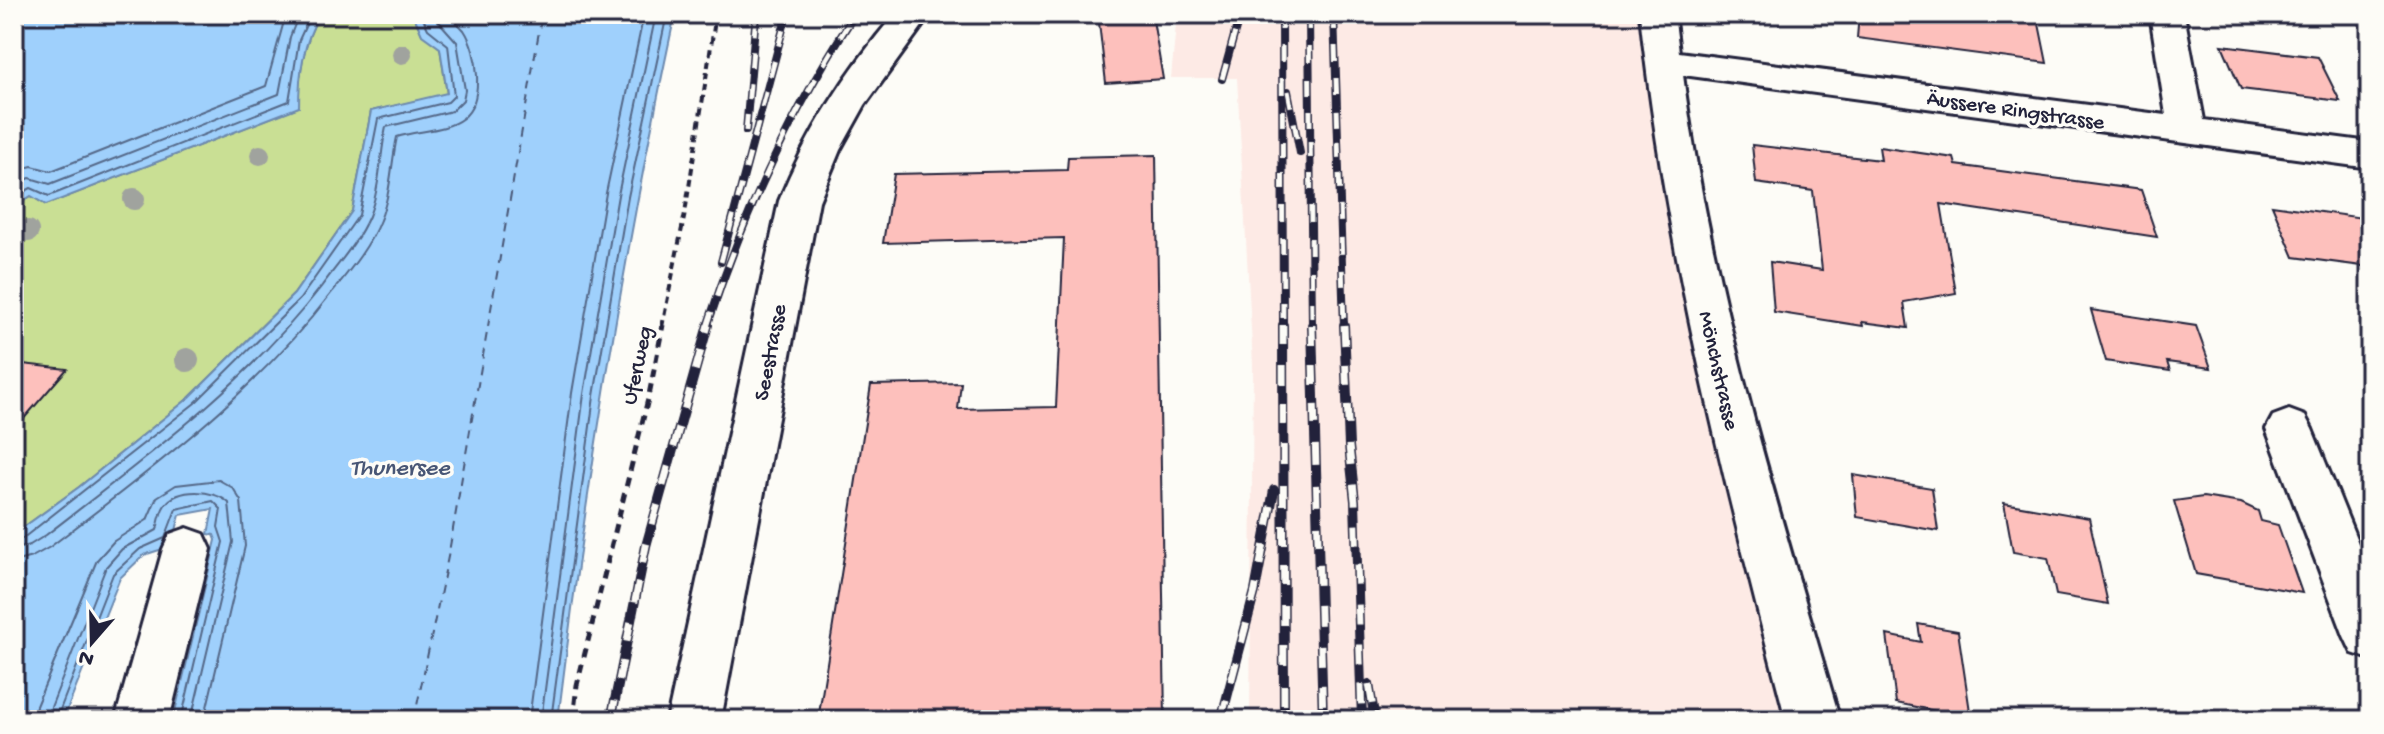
<svg xmlns="http://www.w3.org/2000/svg" width="2384" height="734" viewBox="0 0 2384 734" font-family="'Gochi Hand',sans-serif">
  <style>
    .built { fill: #fdeae5 }
    .green { fill: #c9df94; stroke: #768068; stroke-width: 2 }
    .water { fill: #9fd0fc; stroke: #6d8aaf; stroke-width: 2 }
    .lines { fill: none; stroke-linecap: round; stroke-linejoin: round }
    .shore { stroke: #546888; stroke-width: 2 }
    .ferry { stroke: #485675; stroke-width: 2; stroke-dasharray: 9 7; stroke-linecap: butt }
    .building { fill: #fdc0bc; stroke: #22223b; stroke-width: 2 }
    .minor-casing { stroke: #22223b; stroke-width: 6 }
    .path-far1 { stroke: #22223b; stroke-width: 4; stroke-dasharray: 7 5; stroke-linecap: butt }
    .path { stroke: #22223b; stroke-width: 5; stroke-dasharray: 9 7; stroke-linecap: butt }
    .minor { fill: #fdfcf7; fill-rule: evenodd }
    .rail-far1-casing { stroke: #22223b; stroke-width: 8 }
    .rail-casing { stroke: #22223b; stroke-width: 10 }
    .rail-far1 { stroke: #fdfcf7; stroke-width: 5; stroke-dasharray: 16; stroke-linecap: butt }
    .rail { stroke: #fdfcf7; stroke-width: 7; stroke-dasharray: 20; stroke-linecap: butt }
    .tree { fill: #a0a39e }
    .labels { text-anchor: middle; stroke-width: 7; stroke-linejoin: round; paint-order: stroke }
    .street-label { font-size: 22px; fill: #22223b; stroke: #fdfcf7 }
    .water-label { font-size: 24px; font-style: italic; fill: #485675; stroke: #fdfcf7 }
  </style>
  <rect width="100%" height="100%" fill="#fdfcf7"/>
  <filter id="ink" filterUnits="userSpaceOnUse"><feTurbulence type="fractalNoise" baseFrequency=".0125" numOctaves="2"/><feDisplacementMap in="SourceGraphic" scale="16" xChannelSelector="R" yChannelSelector="G"/><feConvolveMatrix kernelMatrix="1 2 1 2 8 2 1 2 1" color-interpolation-filters="sRGB"/></filter>
  <g filter="url(#ink)">
    <path class="built" d="M1177,14H1657L1813,720H1250L1253,365L1237,78H1171Z"/>
    <path class="green" d="M320,14H413L422,34L440,48L447,94L371,111L352,211L294,294L190,397L79,487L14,534V207L31,196L46,205L298,107C299,74 303,42 320,14Z"/>
    <path class="water" d="M14,14H320C303,42 299,74 299,107L46,205L31,196L14,207Z
      M413,14H675C625,248 586,483 558,720H173L216,540L214,535L208,534L213,509L180,515L172,546L144,555L120,578L63,720H14V534L79,487L190,397L294,294L352,211L371,111L447,93L440,48L422,35Z"/>
    <g class="lines">
      <path class="shore" d="M14,171L32,166L51,171L266,86L286,14
        M14,185L30,178L50,184L279,94L290,37L299,14
        M14,197L31,188L49,196L289,101L299,40L311,14
        M14,540L22,539L195,403L300,299L359,215L378,119L448,102L454,96L448,45L428,29L421,14
        M14,550L30,545L46,535C144,459 244,386 321,287C337,265 358,242 369,216C380,189 380,156 386,127L452,111L463,100L465,90L457,42L432,14
        M14,562L32,557L50,547C151,470 255,393 333,291C350,270 370,246 380,220C391,194 391,164 397,137C417,130 445,132 463,118C485,101 478,51 464,30C459,24 452,19 445,14
        M34,720L36,706L97,560L114,541L147,520L157,497L176,485L219,480L233,488L241,501L245,546L204,720
        M46,720L106,567L122,549L157,530C159,522 160,512 165,505C178,487 214,489 229,503L233,542L191,720
        M56,720L113,574L140,549L165,538L176,509L213,501L221,509L218,527L223,542L181,720
        M529,720L572,393L606,193L644,14
        M541,720L584,394L618,195L656,14
        M551,720L594,396L628,197L667,14"/>
      <path class="ferry" d="M414,720L449,552L542,14"/>
    </g>
    <path class="building" d="M1098,14H1152L1163,79L1106,83Z
      M1859,14H2037L2047,63L1857,38Z
      M2222,45L2318,57L2340,101L2241,89Z
      M1752,145L1881,160L1879,147L1954,158L1956,165L2141,190L2157,237L1941,204L1956,293L1904,302L1908,328L1862,322L1863,326L1774,312L1770,262L1822,270L1813,191L1756,183Z
      M1156,155L1165,720H818L871,385L961,383L958,409L1056,407L1064,238L883,243L894,174L1067,170L1068,157Z
      M2272,205L2370,219V267L2294,257Z
      M2091,310L2196,326L2211,368L2167,362L2170,371L2106,361Z
      M14,363L67,369L14,430Z
      M1853,475L1932,488L1938,531L1857,517Z
      M2203,497L2241,503L2258,511L2261,521L2278,525L2302,593L2196,574L2174,501Z
      M2004,503L2089,518L2108,604L2056,595L2048,558L2013,552Z
      M1918,624L1958,631L1971,718L1896,703L1887,635L1921,642Z"/>
    <g class="lines">
      <defs>
        <path id="minor" d="M895,14H931L865,105L840,150L819,201L721,720H667L779,201C807,132 847,70 895,14Z
          M1640,14H1674L1679,52L2166,115L2150,14H2184L2204,120L2370,142V168L1683,75C1712,295 1778,508 1840,720H1786C1725,487 1666,254 1640,14Z
          M2289,410L2305,416L2312,429L2370,573V659L2352,653L2344,636L2266,429L2273,416Z
          M187,528L204,534L211,549L169,720H115L163,549L170,534Z"/>
      </defs>
      <use href="#minor" class="minor-casing"/>
      <path class="path-far1" d="M662,327L685,213L716,14"/>
      <path class="path" d="M573,720L577,685L649,395L663,325"/>
      <use href="#minor" class="minor"/>
      <defs>
        <path id="rail-far1" d="M1282,14L1283,327
          M1309,14L1312,327
          M1334,14L1344,327
          M1222,79L1240,14
          M1288,91L1300,153
          M746,131L756,14
          M721,262L787,14
          M707,327C743,215 791,112 855,14"/>
        <path id="rail" d="M1283,325L1284,720
          M1312,325L1323,720
          M1344,325L1349,446L1355,501L1362,720
          M1369,684L1375,720
          M611,720L646,546L708,325
          M1221,720L1255,591L1274,490"/>
      </defs>
      <use href="#rail-far1" class="rail-far1-casing"/>
      <use href="#rail" class="rail-casing"/>
      <use href="#rail-far1" class="rail-far1"/>
      <use href="#rail" class="rail"/>
    </g>
    <g class="tree">
      <circle cx="402" cy="54" r="10"/>
      <circle cx="260" cy="155" r="10"/>
      <circle cx="134" cy="199" r="11"/>
      <circle cx="28" cy="231" r="11"/>
      <circle cx="187" cy="360" r="12"/>
    </g>
  </g>
  <g class="labels">
    <g class="street-label">
      <text transform="translate(2016 108) rotate(8)" y="8">Äussere Ringstrasse</text>
      <text transform="translate(768 352) rotate(-79)" y="8">Seestrasse</text>
      <text transform="translate(635 365) rotate(-78)" y="8">Uferweg</text>
      <text transform="translate(1721 370) rotate(77)" y="8">Mönchstrasse</text>
    </g>
    <g class="water-label">
      <text x="400" y="474">Thunersee</text>
    </g>
  </g>
  <rect width="2384" height="734" fill="none" stroke="#fdfcf7" stroke-width="48"/>
  <rect x="24" y="24" width="2336" height="686" fill="none" stroke="#22223b" stroke-width="3" filter="url(#ink)"/>
  <g transform="translate(92 642) rotate(200)" stroke="#fdfcf7" stroke-width="6" paint-order="stroke">
  <path d="M0-6L14 30L0 20L-14 30Z" fill="#22223b"/>
  <text y="-12" font-size="22" font-weight="bold" text-anchor="middle" fill="#22223b">N</text>
  </g>
</svg>
